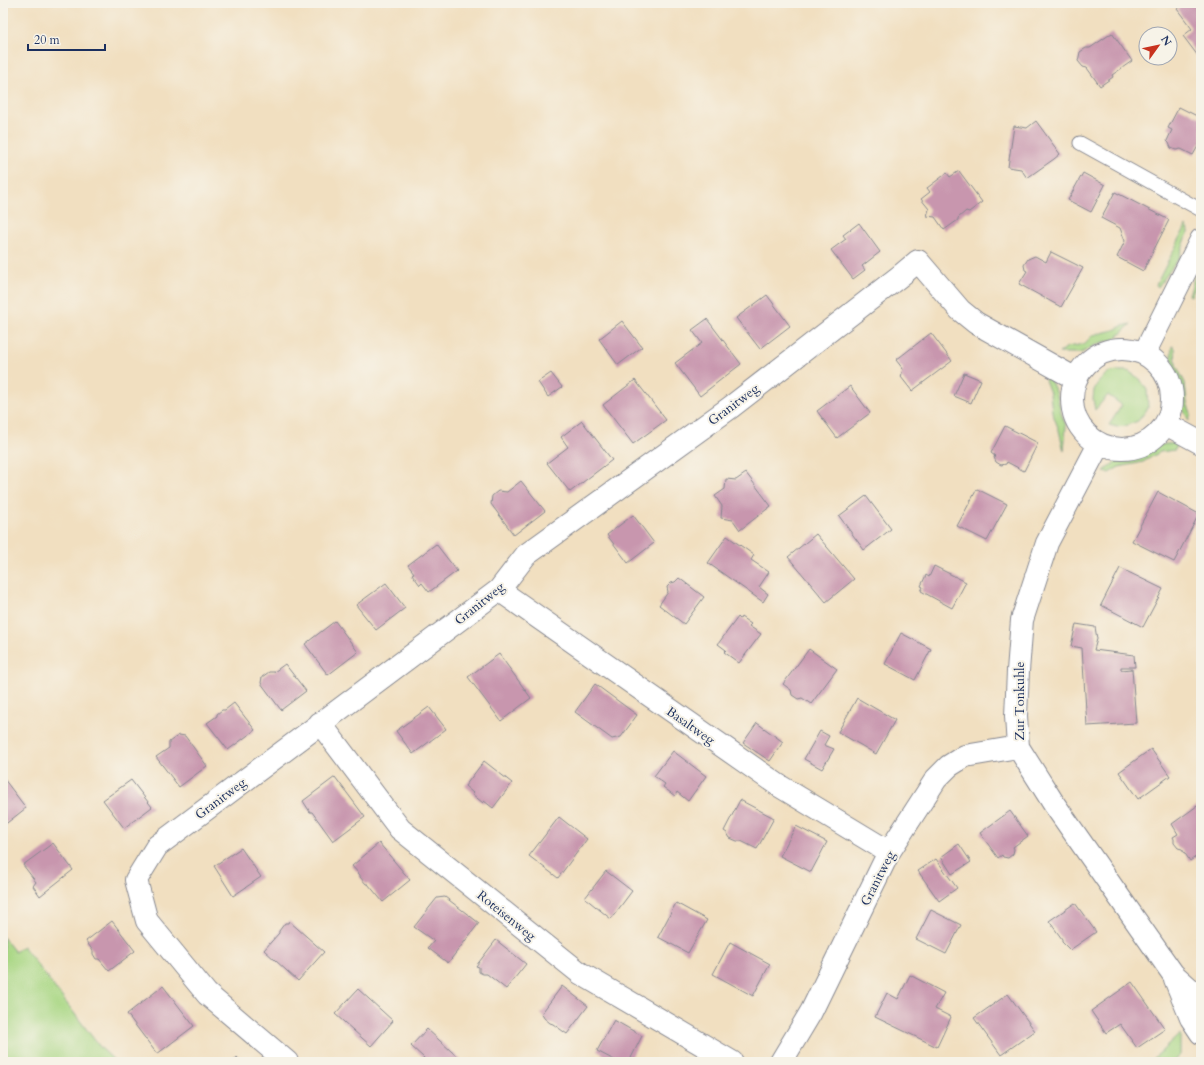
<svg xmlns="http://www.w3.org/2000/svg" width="1204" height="1065" viewBox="0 0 1204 1065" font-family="Cardo,serif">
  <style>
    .green { fill: #a9d784; stroke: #628371 }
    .building { fill: #c896ae }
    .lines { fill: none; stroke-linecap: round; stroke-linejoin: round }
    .lane-casing { stroke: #86878f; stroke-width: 15 }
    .street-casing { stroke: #86878f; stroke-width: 24 }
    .lane { stroke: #fff; stroke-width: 13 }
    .street { stroke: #fff; stroke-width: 22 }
    .labels { text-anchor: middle; stroke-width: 4; stroke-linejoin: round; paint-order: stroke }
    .street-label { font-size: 13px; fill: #1b2f5e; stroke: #f7f3e8 }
  </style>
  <rect width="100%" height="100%" fill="#f7f3e8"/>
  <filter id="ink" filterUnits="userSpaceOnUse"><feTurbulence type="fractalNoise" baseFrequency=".025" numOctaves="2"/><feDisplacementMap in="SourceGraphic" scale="8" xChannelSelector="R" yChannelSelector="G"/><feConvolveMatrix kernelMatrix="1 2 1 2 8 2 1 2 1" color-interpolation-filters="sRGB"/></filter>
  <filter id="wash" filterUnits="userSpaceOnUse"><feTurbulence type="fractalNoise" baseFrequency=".012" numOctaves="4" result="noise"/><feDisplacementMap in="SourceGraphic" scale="16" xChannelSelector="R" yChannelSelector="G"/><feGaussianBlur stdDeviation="0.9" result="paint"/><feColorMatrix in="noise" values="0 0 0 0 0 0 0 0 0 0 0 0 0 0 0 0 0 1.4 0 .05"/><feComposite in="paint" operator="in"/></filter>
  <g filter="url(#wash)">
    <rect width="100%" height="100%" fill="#f1dfc0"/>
    <path class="green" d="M1186,226L1189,230L1179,258L1158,287L1156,285Z
      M1201,256V276L1191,296L1189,295Z
      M1131,324L1115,339L1097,344L1081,353H1059L1067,347L1084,344L1093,335L1114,330L1122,326Z
      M1172,346L1175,348L1176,365L1185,383L1187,403L1191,413L1189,421L1182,407L1170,369Z
      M1117,371H1128L1140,379L1147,390L1148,408L1138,421L1125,426L1117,427L1109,425L1122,405L1108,395L1095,410L1093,399L1094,390L1098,383L1107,373Z
      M1047,374L1057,394L1061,413L1066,426L1064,451L1059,430L1052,412L1050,393L1045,380Z
      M1178,443L1175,450L1160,452L1143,462L1119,467L1109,473L1104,471L1119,459L1138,453L1156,446L1166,444Z
      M3,937L15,952L23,946L100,1047L116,1062H3Z
      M1180,1034V1055L1172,1062H1150Z"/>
    <g id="blocks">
      <path class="building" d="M1186,3H1201V60L1183,36L1192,29L1177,9Z
        M1112,33L1132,61L1112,75L1113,77L1100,86L1087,68L1083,67L1078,61L1079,57L1080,52L1086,48H1090Z
        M1179,107L1201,118V141L1193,155L1181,149L1176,150L1171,148L1169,143L1167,141L1172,130L1168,128Z
        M1036,121L1060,154L1054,159L1027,178L1021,169L1008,167L1014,126L1027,128Z
        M959,171L982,202L969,212L966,211L958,218V220L944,230L935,217L927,216L929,209L921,199L930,192L927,188L947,173L950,177Z
        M1083,173L1105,185L1091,212L1068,200Z
        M1115,192L1169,220L1143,271L1117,257L1125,241L1120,228L1101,218Z
        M859,223L880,252L862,266L865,270L853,279L831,250L846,239L843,235Z
        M1051,252L1083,268L1061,307L1019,284L1027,271L1025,270L1024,265L1028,259L1035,256L1046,262Z
        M767,295L790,326L760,349L736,318Z
        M707,319L741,364L700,396L675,363L702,343L692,330Z
        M622,321L642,347L618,365L599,339Z
        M931,333L952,361L912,391L901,377L903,369L896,360Z
        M551,373L562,387L548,397L538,382Z
        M964,373L981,380L971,403L954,396Z
        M635,380L666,420L633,444L603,405Z
        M850,386L870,413L837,438L817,411Z
        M582,421L612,460L570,492L547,463L568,447L561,437Z
        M1005,426L1038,443L1024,471L1007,462L1006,464L1001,465L996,462L994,457L995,456L991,453Z
        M746,473L771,506L740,530L733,520L721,518L722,506L715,496L725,489L726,479L736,480Z
        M521,481L545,511L514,535L491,504L492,496L498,491L507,492Z
        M977,489L1007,504L987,541L957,526Z
        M1158,492L1199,514L1174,562L1132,541Z
        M866,496L891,529L864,550L839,516Z
        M633,515L654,543L628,563L607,535Z
        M816,534L854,579L826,602L788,557Z
        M727,536L754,555L751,560L769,572L759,587L768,594L763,602L708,563Z
        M436,544L457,571L429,592L422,583L420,585L412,574L414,573L408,565Z
        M934,566L966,582L952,608L921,591L923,587L921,586L926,575L929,577Z
        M1120,568L1163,589L1143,627L1101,605Z
        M679,578L704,597L684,624L659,605L668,592L667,587L671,583L675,582Z
        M386,583L405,608L376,630L356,605Z
        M738,617L740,619L741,617L751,624L749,626L761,634L739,663L724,652L726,650L718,644Z
        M335,621L358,652L328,675L305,644Z
        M1076,624L1095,627L1097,639L1094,650L1134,655L1135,667H1121V670L1132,669L1136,723L1087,726L1082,648L1071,646Z
        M901,633L931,649L915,680L885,664Z
        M809,649L837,669L811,704L802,698L798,699L792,695L791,690L783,684Z
        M499,654L531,698L501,721L468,677Z
        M285,664L306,691L281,710L261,683L262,677L269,672H274Z
        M595,684L637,715L621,737L612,739L575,712Z
        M857,698L895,720L876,754L838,732Z
        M234,703L255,730L228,750L207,723L217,716V714L222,710H225Z
        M429,707L446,729L413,754L396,731Z
        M757,723L783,742L770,761L743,743Z
        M820,731L829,736L824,745L834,749L822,769L804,759Z
        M179,735L185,736L207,766L179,787L156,757L169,748V742Z
        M1151,749L1170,776L1138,799L1119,772Z
        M673,751L706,776L688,801L677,792L675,796L663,787L665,784L654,776Z
        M484,761L512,783L493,808L484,801L483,803L472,794L473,793L465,786Z
        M335,777L365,817L333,841L312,812H310L303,801Z
        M4,779L26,808L3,826V780Z
        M131,780L152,807L124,828L103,800Z
        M740,800L774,818L757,849L741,841H737L730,838L727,833L724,831Z
        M1197,806L1201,812V853L1190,861L1182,849L1178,848L1174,843V839L1173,837L1178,834L1172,824Z
        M1010,811L1028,836L1013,847L1014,849L1013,854L1008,858L1003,857L1002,855L998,858L980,833Z
        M559,817L587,839L558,878L529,856Z
        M796,826L827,842L811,872L780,856Z
        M53,843L73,870L40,896L33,886L36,882L23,865Z
        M379,843L410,880L383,902L368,884H366L360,877V875L352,866Z
        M959,844L971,862L952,874L941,857Z
        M241,848L261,877L233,896L214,866Z
        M936,859L957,888L939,901L918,871Z
        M606,871L632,891L611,919L585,898Z
        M445,897L479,923L448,963L428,948L434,941L414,927L437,898Z
        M676,903L707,920L688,953L658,937Z
        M1075,903L1096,932L1070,950L1062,942V939L1049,921Z
        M931,910L961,925L946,954L916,939Z
        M112,921L135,951L109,971L99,959H96L93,954V951L86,941Z
        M289,921L324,952L298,981L264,950L279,933V931L285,923H288Z
        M496,940L526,964L506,989L487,974H483L479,972V967L476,966Z
        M730,942L770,964L753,996L713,974Z
        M910,975L944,993L935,1009L951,1017L937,1047L875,1017L887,993L898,999Z
        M1132,982L1165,1029L1137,1048L1120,1024L1106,1033L1091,1011Z
        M163,986L194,1026L157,1054L127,1014Z
        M562,986L588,1006L567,1034L553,1024L550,1023L544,1018L543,1016L541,1014Z
        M358,989L393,1021L371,1046L335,1014Z
        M1008,994L1035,1031L1001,1055L974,1018Z
        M614,1020L642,1036L629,1062H618L597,1051Z
        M427,1029L463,1062H421L424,1058L411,1046Z
        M237,1057L242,1062H233Z
        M682,1057L691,1062H679Z"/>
    </g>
  </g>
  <g filter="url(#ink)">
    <use href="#blocks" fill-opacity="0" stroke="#86878f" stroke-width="1"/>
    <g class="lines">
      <defs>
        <path id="lane" d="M1080,143L1201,210"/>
        <path id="street" d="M1072 399a50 50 0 1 1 100 0a50 50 0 1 1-100 0Z
          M1144,354L1201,240
          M1166,424L1201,443
          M1099,444L1047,543L1022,620L1018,671L1016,716L1018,747L1054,804L1173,974L1201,999
          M499,590L778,785L889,852
          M320,723L400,829L580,973L732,1062
          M1175,979L1191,1018L1201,1033
          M287,1062L207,994L147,921L136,880L157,846L499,590L526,555L731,407L900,276L918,261L960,310L976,323L1076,379
          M781,1062L811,1012L889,852L936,779L949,766L965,756L1018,747"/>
      </defs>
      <use href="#lane" class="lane-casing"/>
      <use href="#street" class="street-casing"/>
      <use href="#lane" class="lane"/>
      <use href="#street" class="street"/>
    </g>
  </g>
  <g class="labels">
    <g class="street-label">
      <text transform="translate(733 404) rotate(-37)" y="5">Granitweg</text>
      <text transform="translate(479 603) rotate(-39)" y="5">Granitweg</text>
      <text transform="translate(1019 701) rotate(-90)" y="5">Zur Tonkuhle</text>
      <text transform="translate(691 725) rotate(35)" y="5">Basaltweg</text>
      <text transform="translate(220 798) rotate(-37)" y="5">Granitweg</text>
      <text transform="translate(877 878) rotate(-63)" y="5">Granitweg</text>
      <text transform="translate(507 915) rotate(39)" y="5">Roteisenweg</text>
    </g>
  </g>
  <rect width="1204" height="1065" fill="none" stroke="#f7f3e8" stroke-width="16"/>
  <g transform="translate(1158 46) rotate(57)"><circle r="19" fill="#f7f3e8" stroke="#9fa5b1"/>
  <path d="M0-3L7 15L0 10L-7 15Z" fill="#c8321e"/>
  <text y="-6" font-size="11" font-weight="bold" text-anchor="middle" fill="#1b2f5e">N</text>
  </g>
  <path d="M28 44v6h77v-6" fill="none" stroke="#1b2f5e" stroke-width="2"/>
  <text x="34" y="44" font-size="12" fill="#1b2f5e" stroke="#f7f3e8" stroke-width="3" paint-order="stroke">20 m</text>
</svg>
